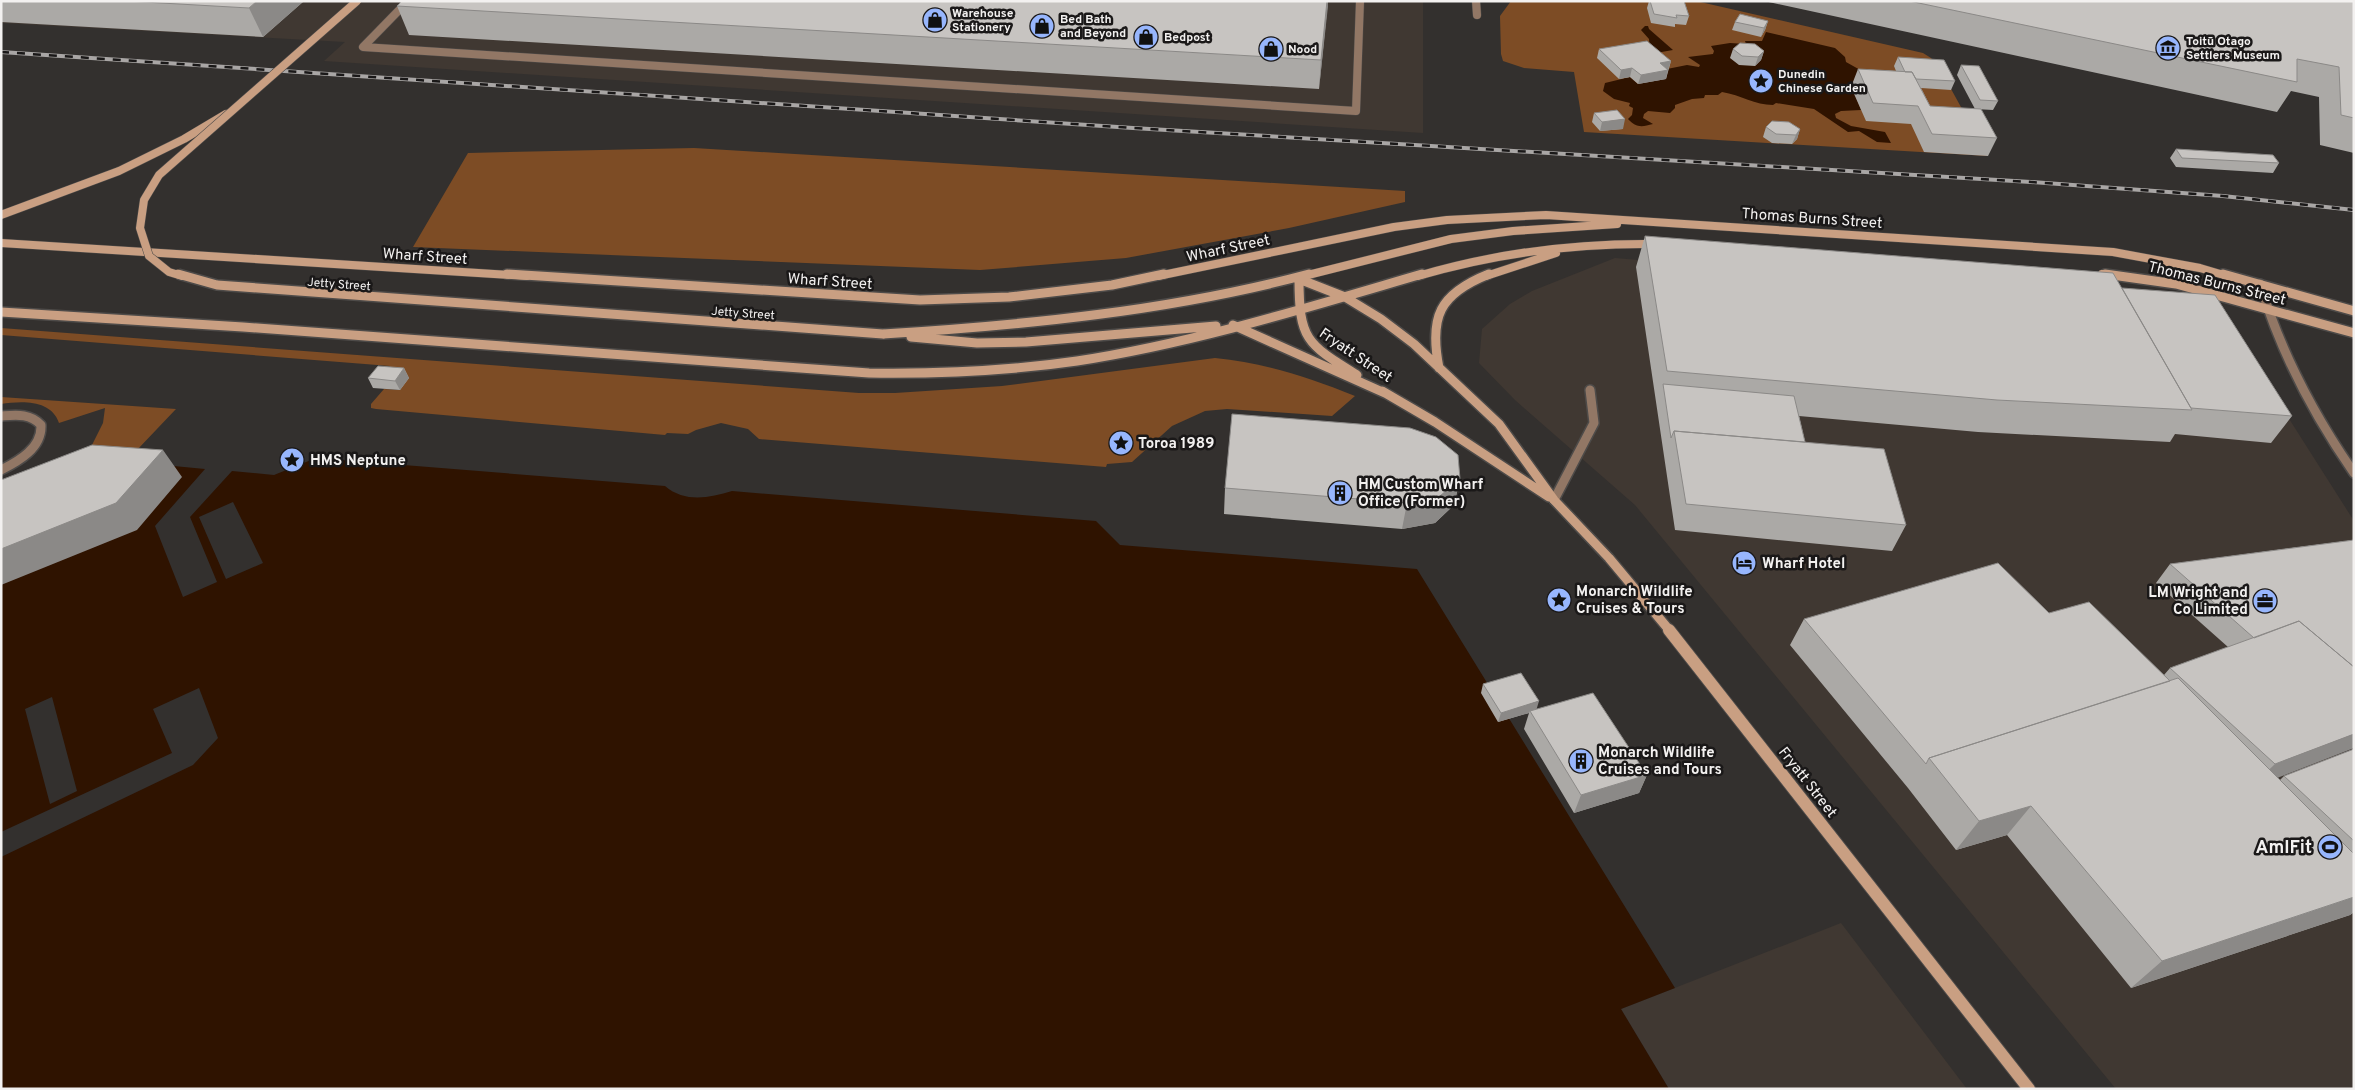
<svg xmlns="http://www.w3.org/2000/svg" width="2355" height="1090" viewBox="0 0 2355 1090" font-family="Overpass,sans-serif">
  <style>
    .built { fill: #403832 }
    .green { fill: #7d4c25 }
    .water { fill: #2f1300 }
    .pier { fill: #33302e }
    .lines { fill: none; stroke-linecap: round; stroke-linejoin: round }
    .lane-far1-casing { stroke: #4e4b49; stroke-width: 9 }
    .lane-casing { stroke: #4e4b49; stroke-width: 12 }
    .street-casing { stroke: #4e4b49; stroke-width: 12 }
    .secondary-far2-casing { stroke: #4e4b49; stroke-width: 9 }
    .secondary-far1-casing { stroke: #4e4b49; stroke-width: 12 }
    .secondary-casing { stroke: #4e4b49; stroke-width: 14 }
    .lane-far1 { stroke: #927765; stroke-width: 8 }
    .lane { stroke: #927765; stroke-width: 9 }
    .street { stroke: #927765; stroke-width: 9 }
    .secondary-far2 { stroke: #c99f82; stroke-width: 8 }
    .secondary-far1 { stroke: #c99f82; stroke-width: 9 }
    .secondary { stroke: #c99f82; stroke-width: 12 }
    .rail-casing { stroke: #a9a6a5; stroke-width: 4 }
    .rail { stroke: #1a1818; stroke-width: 2.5; stroke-dasharray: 8; stroke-linecap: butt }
    .secondary-bridge-far1-casing { stroke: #4e4b49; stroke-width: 9; stroke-linecap: butt }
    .secondary-bridge-casing { stroke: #4e4b49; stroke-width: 12; stroke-linecap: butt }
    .secondary-bridge-far1 { stroke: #c99f82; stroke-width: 8 }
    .secondary-bridge { stroke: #c99f82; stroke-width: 9 }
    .wall { fill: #aba9a6 }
    .shaded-wall { fill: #8b8987 }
    .building { fill: #c7c4c1; stroke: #8b8987 }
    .labels { text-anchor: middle; stroke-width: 5; stroke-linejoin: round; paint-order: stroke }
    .far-poi-label { font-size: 12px; font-weight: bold; fill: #f3f1f0; stroke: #1a1818; text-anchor: start }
    .far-street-label { font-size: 12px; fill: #f3f1f0; stroke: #1a1818 }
    .street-label { font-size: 15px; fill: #f3f1f0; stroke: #1a1818 }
    .poi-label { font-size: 15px; font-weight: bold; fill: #f3f1f0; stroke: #1a1818; text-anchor: start }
    .near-poi-label { font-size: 18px; font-weight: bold; fill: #f3f1f0; stroke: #1a1818; text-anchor: end }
  </style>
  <rect width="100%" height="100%" fill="#33302e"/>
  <path class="built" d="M1,1H1423V133L324,61L345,42L1,23Z
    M1615,258L2209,309L2230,326L2354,521V1089H2116L1635,505L1515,400L1479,363L1482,329L1510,304L1532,291Z
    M1841,923L1967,1089H1669L1621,1009Z"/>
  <path class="green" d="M1511,1H1696L1923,53L1931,58L1940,69L1988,156L1584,132L1574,72L1524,68L1503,61L1501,54L1500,16Z
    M694,148L1405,191V202L1289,228L1126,258L980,270L413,247L468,153Z
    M1,328L859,393H895L1002,386L1215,358C1265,363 1308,377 1355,396L1332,416L1227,409L1205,411L1172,426L1132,462L1107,464L1106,467L759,439L748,429L721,423L696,430L688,434L667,433L665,435L376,409L371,408V404L384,389L400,390L383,376L390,366L1,335Z
    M1,397L176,409L137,450L91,447L103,423L105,408L59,423C51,399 21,401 1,404Z"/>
  <path class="water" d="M1645,26H1648L1649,29L1673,50L1650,54L1649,39L1641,30Z
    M1766,32L1835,48L1845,57L1846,62L1862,71L1852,87L1861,110L1841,111L1835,114L1836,118L1851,126L1885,132L1891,143L1877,142L1859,131L1848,132L1814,109L1776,103L1773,105C1755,105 1741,95 1722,92L1718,95H1705L1704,98L1692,99L1675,105V108L1670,113L1648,111L1644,114L1643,118L1653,124C1642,127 1636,128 1628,119L1632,115L1633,108L1629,106L1630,103L1614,99L1603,91L1605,83L1630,77L1638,84L1667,69L1687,65L1699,67L1700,65L1688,57L1713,54L1714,51L1711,46L1730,43L1746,44L1745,41H1762Z
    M316,458L665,486C685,503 709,498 732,491L1096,521L1120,545L1417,569L1675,988L1621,1009L1669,1089H1V484L132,462L205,469L155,526L183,597L217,582L190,517L232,471L274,475Z"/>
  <path class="pier" d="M233,502L263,563L226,579L199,517Z
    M199,688L218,738L193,765L1,857V832L172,753L153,709Z
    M52,697L77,791L50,804L25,709Z"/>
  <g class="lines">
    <defs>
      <path id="lane-far1" d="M408,1L363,47L1356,111L1360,1
        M1476,1L1477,15"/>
      <path id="lane" d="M1,416C16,415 30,413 41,425C42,448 19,461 1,470
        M1554,500L1594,423L1590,390"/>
      <path id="street" d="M2260,284C2281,353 2313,414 2354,473"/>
      <path id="secondary-far2" d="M1,215L119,171L184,139L226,114
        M1,243L527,276
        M2102,274L2114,276
        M1158,276L1394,227L1447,220L1546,215L2113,252L2200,268L2227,276
        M1304,276L1451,239L1513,231L1617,224
        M1418,276C1496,253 1575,243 1656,244
        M1486,276L1556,253"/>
      <path id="secondary-far1" d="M507,274L920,300L1009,297L1112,285L1164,274
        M2105,274L2176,284L2354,333
        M2223,274L2354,311
        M1299,279L1345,297L1381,319L1414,344L1499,424L1554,500L1609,558L1670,631
        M1299,279C1299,340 1307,344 1357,375
        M1,312L243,327L869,373C939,374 1008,371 1077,361C1194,343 1309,307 1422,274
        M1233,325L1387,394
        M883,334C1026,325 1170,311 1309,274
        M911,337L977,343L1026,342L1216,326
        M1439,368C1429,317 1439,294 1489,274
        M1382,391L1435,422L1549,497"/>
      <path id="secondary" d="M1669,630L2029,1089"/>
    </defs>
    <use href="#lane-far1" class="lane-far1-casing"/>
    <use href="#lane" class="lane-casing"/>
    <use href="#street" class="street-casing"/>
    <use href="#secondary-far2" class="secondary-far2-casing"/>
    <use href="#secondary-far1" class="secondary-far1-casing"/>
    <use href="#secondary" class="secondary-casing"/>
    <use href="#lane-far1" class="lane-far1"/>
    <use href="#lane" class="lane"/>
    <use href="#street" class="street"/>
    <use href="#secondary-far2" class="secondary-far2"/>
    <use href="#secondary-far1" class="secondary-far1"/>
    <use href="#secondary" class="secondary"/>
    <defs>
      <path id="rail" d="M1,52L1133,128L2031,182L2223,196L2354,210"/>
    </defs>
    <use href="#rail" class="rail-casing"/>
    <use href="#rail" class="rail"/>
    <defs>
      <path id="secondary-bridge-far1" d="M182,276L169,272L149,256L140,228L144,200L159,175L357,1"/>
      <path id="secondary-bridge" d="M178,274L217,285L883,334"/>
    </defs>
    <use href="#secondary-bridge-far1" class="secondary-bridge-far1-casing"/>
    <use href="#secondary-bridge" class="secondary-bridge-casing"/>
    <use href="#secondary-bridge-far1" class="secondary-bridge-far1"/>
    <use href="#secondary-bridge" class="secondary-bridge"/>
  </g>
  <path class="wall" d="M1,1H304L263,37L1,22Z
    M1328,1L1319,89L409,35L397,6Z
    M1649,1H1684L1689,16L1686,25L1675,24V27L1651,23L1647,8Z
    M1764,1H2354V153L2320,145L2319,97L2291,91L2277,112Z
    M1768,21L1765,30L1761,37L1732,30L1735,22Z
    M1599,49L1671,61L1666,79L1638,84L1630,77L1619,79L1597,58Z
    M1733,49L1764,51L1761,60L1755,66L1739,65L1730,58Z
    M1898,57L1955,81L1951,90L1921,88L1930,106L1997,138L1988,156L1924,152L1911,124L1866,121L1851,87L1858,69L1896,71L1894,66Z
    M1961,65L1998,101L1993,110L1975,109L1957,75Z
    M1594,113L1623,129L1600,131L1592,122Z
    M1766,127L1800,129L1797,139L1792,144L1772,143L1763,137Z
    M2176,149L2279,163L2273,173L2176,167L2170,158Z
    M1645,236L2122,288L2292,416L2271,443L2175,434L2170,442L1978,432L1799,416L1805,442L1906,525L1892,551L1675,530L1636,267Z
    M404,368L409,378L400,390L373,388L368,378Z
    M1460,479L1454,505L1435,523L1402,529L1224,514L1225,488Z
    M2354,540L2278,778L2280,780L2284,776L2354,749V912L2350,915L2131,988L2007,835L1956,850L1908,788L1790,645L1804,619L2049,613L2164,675L2170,668L2228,647L2156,583L2170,564Z
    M1483,684L1537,709L1647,775L1639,793L1574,813L1524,729L1529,713L1498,722L1481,693Z"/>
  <path class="shaded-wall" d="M257,1H304L263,37L249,8Z
    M1327,1L1328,6L1319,89L1321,60Z
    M1768,21L1765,30L1761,37L1764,28Z
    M1764,51L1761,60L1755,66L1758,57Z
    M1671,61L1668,70L1660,63Z
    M1632,68L1630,77L1619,79L1621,70Z
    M1668,70L1666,79L1638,84L1641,75Z
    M1625,119L1623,129L1600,131L1602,122Z
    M1800,129L1797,139L1792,144L1796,135Z
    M404,368L409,378L400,390L395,381Z
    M163,450L182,477L137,530L1,585V549Z
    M1460,479L1454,505L1435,523L1402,529L1407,503Z
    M1539,701L1536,711H1530L1529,713L1498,722L1501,713Z
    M2354,734V748L2249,789L2275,764Z
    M1647,775L1639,793L1574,813L1581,795Z
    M2031,806L2007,835L1956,850L1979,821Z
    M2354,897V912L2350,915L2131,988L2162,961Z"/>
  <path class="building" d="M126,1H257L249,8Z
    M402,1H1327L1321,60L397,6Z
    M1650,1H1684L1689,16L1676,15L1677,18L1654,14Z
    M1909,1H2354V118L2341,115L2339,67L2297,59V82Z
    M1740,14L1768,21L1764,28L1735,22Z
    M1647,41L1671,61L1660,63L1668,70L1641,75L1632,68L1621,70L1599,49Z
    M1740,43L1755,44L1764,51L1758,57L1742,56L1733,49Z
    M1898,57L1944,60L1955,81L1916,79L1912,72H1905Z
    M1961,65L1979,66L1998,101L1980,100Z
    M1858,69L1912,72L1930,106L1981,109L1997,138L1932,134L1918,106L1873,103Z
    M1617,110L1625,119L1602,122L1594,113Z
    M1772,121L1789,122L1800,129L1796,135L1776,134L1766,127Z
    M2176,149L2273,155L2279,163L2182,158Z
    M1645,236L2113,273L2192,410L1997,400L1667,371Z
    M2122,288L2215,295L2292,416L2191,408Z
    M378,366L404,368L395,381L368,378Z
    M1663,384L1794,396L1805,442L1674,431L1671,438Z
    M1232,414L1410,428L1436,437L1458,455L1460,479L1440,496L1407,503L1225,488Z
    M1674,431L1884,449L1906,525L1686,504Z
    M92,445L163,450L116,503L1,549V480Z
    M2354,540V667L2299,621L2254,638L2170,564Z
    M1998,563L2049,613L2089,602L2170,681L1929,758L1926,764L1804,619Z
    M2299,621L2354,667V734L2275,764L2170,668Z
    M1521,673L1539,701L1501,713L1483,684Z
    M2178,678L2354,854V897L2162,961L2031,806L1979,821L1929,758Z
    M1593,693L1647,775L1581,795L1530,711Z
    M2354,749V841L2284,776Z"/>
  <defs>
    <symbol id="shop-disc" viewBox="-11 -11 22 22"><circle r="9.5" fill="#97b6fd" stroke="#1a1818"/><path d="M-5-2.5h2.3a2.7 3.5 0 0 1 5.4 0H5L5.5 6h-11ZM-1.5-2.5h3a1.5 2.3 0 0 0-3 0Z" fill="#111"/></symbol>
    <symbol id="museum-disc" viewBox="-11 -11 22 22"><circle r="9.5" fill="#97b6fd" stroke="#1a1818"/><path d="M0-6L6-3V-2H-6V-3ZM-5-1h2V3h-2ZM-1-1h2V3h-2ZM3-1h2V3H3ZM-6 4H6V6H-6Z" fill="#111"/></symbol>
    <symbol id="sight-disc" viewBox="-11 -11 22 22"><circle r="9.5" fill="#97b6fd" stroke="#1a1818"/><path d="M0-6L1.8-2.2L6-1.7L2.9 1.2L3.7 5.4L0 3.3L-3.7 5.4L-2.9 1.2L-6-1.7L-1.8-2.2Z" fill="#111"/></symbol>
    <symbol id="building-disc" viewBox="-11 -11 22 22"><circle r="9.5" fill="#97b6fd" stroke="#1a1818"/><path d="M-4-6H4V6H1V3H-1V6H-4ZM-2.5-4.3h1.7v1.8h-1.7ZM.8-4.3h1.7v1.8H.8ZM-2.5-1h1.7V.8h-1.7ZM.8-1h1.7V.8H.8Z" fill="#111"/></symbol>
    <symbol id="hotel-disc" viewBox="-11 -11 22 22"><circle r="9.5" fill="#97b6fd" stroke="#1a1818"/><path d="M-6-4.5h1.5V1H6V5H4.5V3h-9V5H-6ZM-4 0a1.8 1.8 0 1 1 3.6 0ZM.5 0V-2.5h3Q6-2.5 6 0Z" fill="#111"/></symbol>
    <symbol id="office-disc" viewBox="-11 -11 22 22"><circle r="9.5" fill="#97b6fd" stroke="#1a1818"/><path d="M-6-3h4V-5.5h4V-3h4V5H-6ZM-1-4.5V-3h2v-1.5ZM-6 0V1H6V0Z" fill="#111"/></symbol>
    <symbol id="stadium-disc" viewBox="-11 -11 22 22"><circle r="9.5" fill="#97b6fd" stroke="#1a1818"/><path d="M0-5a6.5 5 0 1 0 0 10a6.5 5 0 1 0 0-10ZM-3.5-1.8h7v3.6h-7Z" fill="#111"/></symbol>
  </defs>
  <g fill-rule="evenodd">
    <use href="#shop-disc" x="921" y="6" width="28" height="28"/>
    <use href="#shop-disc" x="1028" y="12" width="28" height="28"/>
    <use href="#shop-disc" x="1132" y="23" width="28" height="28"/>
    <use href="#museum-disc" x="2154" y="34" width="28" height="28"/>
    <use href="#shop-disc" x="1257" y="35" width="28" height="28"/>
    <use href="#sight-disc" x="1747" y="67" width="28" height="28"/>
    <use href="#sight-disc" x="1107" y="429" width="28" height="28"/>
    <use href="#sight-disc" x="278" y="446" width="28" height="28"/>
    <use href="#building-disc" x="1326" y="479" width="28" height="28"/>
    <use href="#hotel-disc" x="1730" y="549" width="28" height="28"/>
    <use href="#sight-disc" x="1545" y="586" width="28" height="28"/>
    <use href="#office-disc" x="2251" y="587" width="28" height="28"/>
    <use href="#building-disc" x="1567" y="747" width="28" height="28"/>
    <use href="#stadium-disc" x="2316" y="833" width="28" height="28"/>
  </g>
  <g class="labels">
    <g class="far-poi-label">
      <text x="952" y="17">Warehouse<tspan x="952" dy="14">Stationery</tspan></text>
      <text x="1060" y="23">Bed Bath<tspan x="1060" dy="14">and Beyond</tspan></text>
      <text x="1164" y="41">Bedpost</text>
      <text x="2186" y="45">Toitū Otago<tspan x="2186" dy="14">Settlers Museum</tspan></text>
      <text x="1288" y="53">Nood</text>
      <text x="1778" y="78">Dunedin<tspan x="1778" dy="14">Chinese Garden</tspan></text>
    </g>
    <g class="far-street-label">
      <text transform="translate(339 284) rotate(4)" y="4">Jetty Street</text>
      <text transform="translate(743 313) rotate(4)" y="4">Jetty Street</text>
    </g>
    <g class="street-label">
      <text transform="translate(1812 218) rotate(4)" y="5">Thomas Burns Street</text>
      <text transform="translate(1228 248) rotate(-12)" y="5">Wharf Street</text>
      <text transform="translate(425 256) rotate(4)" y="5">Wharf Street</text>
      <text transform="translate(830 281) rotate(4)" y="5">Wharf Street</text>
      <text transform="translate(2217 283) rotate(14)" y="5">Thomas Burns Street</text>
      <text transform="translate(1356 355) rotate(34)" y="5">Fryatt Street</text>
      <text transform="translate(1808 782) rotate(52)" y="5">Fryatt Street</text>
    </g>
    <g class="poi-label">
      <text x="1138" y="448">Toroa 1989</text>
      <text x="310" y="465">HMS Neptune</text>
      <text x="1358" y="489">HM Custom Wharf<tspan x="1358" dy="17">Office (Former)</tspan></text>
      <text x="1762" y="568">Wharf Hotel</text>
      <text x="1576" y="596">Monarch Wildlife<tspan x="1576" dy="17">Cruises &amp; Tours</tspan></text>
      <text x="2248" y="597" text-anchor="end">LM Wright and<tspan x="2248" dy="17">Co Limited</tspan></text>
      <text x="1598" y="757">Monarch Wildlife<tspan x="1598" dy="17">Cruises and Tours</tspan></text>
    </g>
    <g class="near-poi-label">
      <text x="2312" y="853">AmIFit</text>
    </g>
  </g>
  <rect width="2355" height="1090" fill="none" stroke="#f3f1f0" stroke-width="5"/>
</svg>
